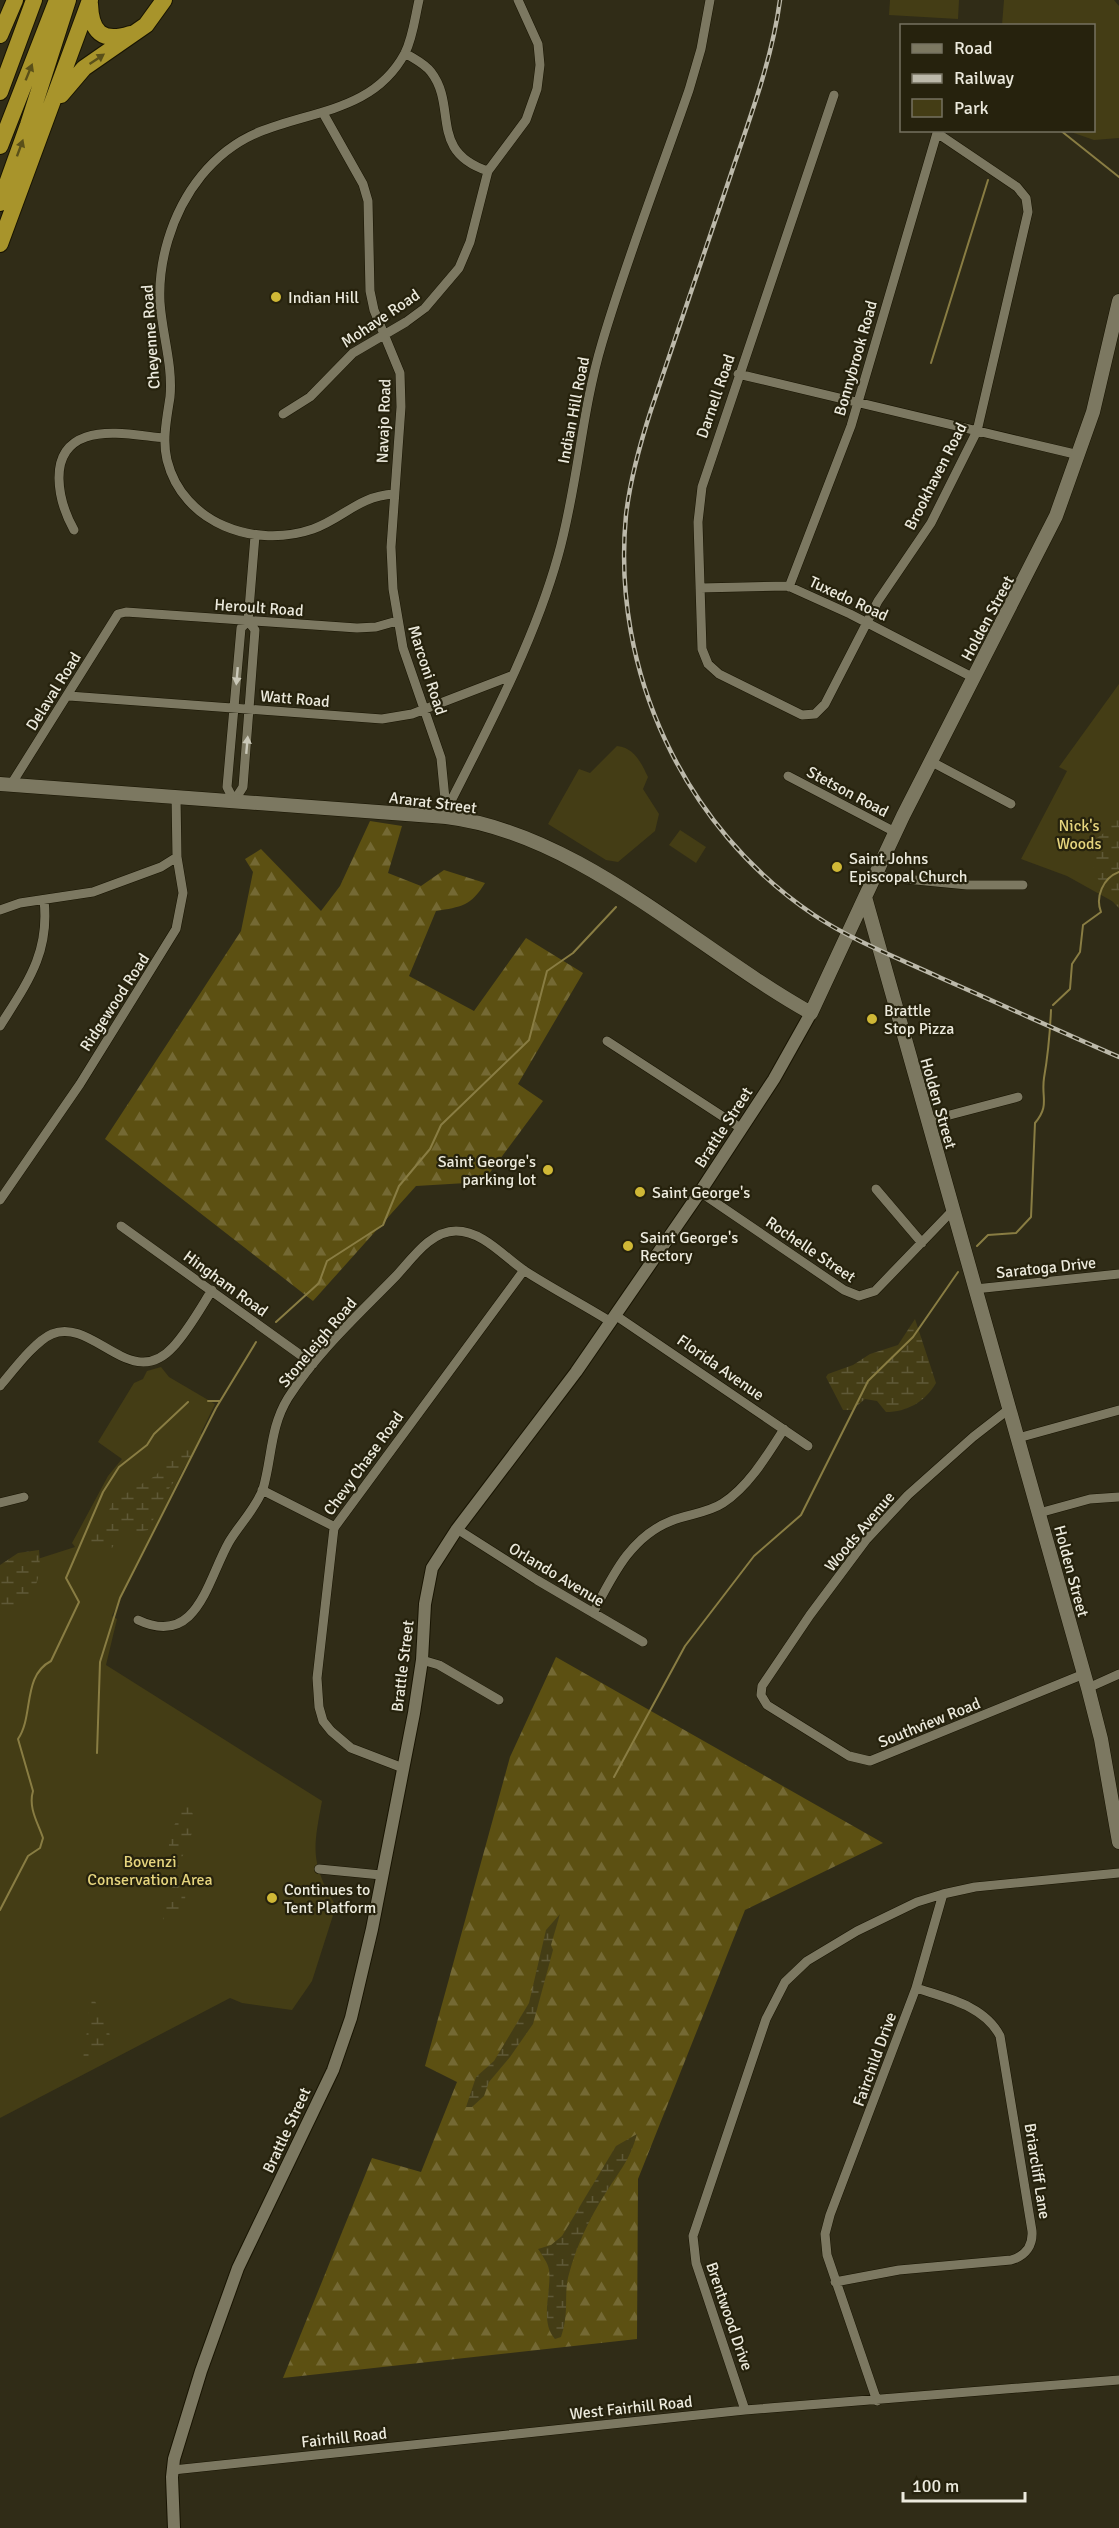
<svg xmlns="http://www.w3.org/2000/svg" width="1119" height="2528" viewBox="0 0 1119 2528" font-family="Signika,sans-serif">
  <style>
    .green { fill: #443d15 }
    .forest { fill: url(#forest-firs) }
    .wetland { fill: url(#wetland-marsh) }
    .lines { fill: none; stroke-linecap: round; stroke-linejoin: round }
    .stream { stroke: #897d43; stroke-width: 2 }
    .minor-casing { stroke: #181402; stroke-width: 10 }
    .tertiary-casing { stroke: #181402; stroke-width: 14 }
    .secondary-casing { stroke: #181402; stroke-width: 15 }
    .motorway-casing { stroke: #181402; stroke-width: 18 }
    .minor { stroke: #7c7861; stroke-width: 9 }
    .tertiary { stroke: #7c7861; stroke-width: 12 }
    .secondary { stroke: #7c7861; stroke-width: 14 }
    .motorway { stroke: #a8942b; stroke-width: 16 }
    .rail-casing { stroke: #bcb9aa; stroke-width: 4.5 }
    .rail { stroke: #26220d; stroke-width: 2; stroke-dasharray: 7; stroke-linecap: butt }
    .oneway { fill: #5a5019 }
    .oneway2 { fill: #cac8b8 }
    .poi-dot { fill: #d0b836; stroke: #26220d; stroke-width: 2 }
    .labels { text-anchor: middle; stroke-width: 4.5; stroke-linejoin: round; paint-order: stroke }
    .poi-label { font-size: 16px; fill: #eceadd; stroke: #26220d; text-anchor: start }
    .street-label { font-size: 16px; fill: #eceadd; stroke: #26220d }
    .park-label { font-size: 16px; fill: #e6d57e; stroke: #26220d }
  </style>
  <defs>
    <pattern id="forest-firs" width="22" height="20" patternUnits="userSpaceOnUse" patternTransform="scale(1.5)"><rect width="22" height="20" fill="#5c5012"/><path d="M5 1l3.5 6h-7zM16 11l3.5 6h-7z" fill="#746934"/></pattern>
    <pattern id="wetland-marsh" width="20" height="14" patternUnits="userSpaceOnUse" patternTransform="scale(1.5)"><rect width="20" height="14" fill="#443d15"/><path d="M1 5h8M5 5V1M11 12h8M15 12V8" fill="none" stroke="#5f5937"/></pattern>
  </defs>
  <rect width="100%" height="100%" fill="#302c17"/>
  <path class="green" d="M890,0H959L958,19L889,15Z
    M1004,0H1114L1119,6V138L1094,140L1068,131L1094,130V26L1002,25Z
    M1119,684V905L1067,876L1021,859L1067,771L1059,767Z
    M617,746C635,748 641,763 648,777L643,789L659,814L655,831L618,862L606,860L548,824L579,769L590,773Z
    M680,830L706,847L696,863L669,845Z
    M161,1367L169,1377L215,1404L112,1616L117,1619L106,1665L322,1801C313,1849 310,1863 336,1906L312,1981L292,2010L242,2003L230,1998L0,2118V1571L75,1547L72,1543L108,1476L122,1459L98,1442L134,1383L143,1379L147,1371Z"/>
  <path class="forest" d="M370,821L402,826L388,873L421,886L444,870L485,883C471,906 461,907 436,911L409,976L474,1011L526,938L583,973L518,1084L543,1101L483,1182L416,1186L313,1301L105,1139L241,931L253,872L245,859L261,849L321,911L340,886Z
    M556,1657L883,1843L745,1910L638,2179L637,2339L283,2378L372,2158L421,2172L457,2082L425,2066L510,1757Z"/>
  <path class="wetland" d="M1119,809V908C1101,891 1090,867 1090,843L1108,830Z
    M915,1319L936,1383C925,1402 907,1412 886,1412L877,1401L865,1399L852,1410H843L826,1377L828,1374L853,1365L870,1354L898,1345Z
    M200,1431L202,1435L192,1456L168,1490L148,1530L120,1535L112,1548L94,1546L90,1542V1537L102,1527L113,1501L155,1476Z
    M39,1550C43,1593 28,1597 0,1623V1565L18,1553Z
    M184,1799L188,1801L196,1823L181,1860L186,1883L185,1901L167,1926L163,1919V1908L172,1888L173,1880L169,1873V1835L177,1820Z
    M560,1914L551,1945L553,1950L533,2024L510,2057L489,2082L484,2096L472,2107H466L476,2077L494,2061L529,2003L546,1930Z
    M88,1993C96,1998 96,2005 100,2013C117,2043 114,2051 82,2067L89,2016Z
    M637,2134C629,2162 620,2170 605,2194C590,2217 576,2247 569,2274C563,2295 570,2311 561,2337L555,2339C539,2321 552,2290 549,2270C548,2263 542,2255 538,2249L551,2245L562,2236L616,2146Z"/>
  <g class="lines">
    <path class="stream" d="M1060,130L1119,177
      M931,363L988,180
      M1053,1005L1070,989L1072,964L1080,952L1083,925L1101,912C1095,897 1103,878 1119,872
      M977,1246L988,1235L1016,1233L1031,1217L1035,1123C1050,1105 1041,1098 1044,1078C1048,1055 1050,1033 1051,1010
      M276,1322L319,1283L327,1261L383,1225L399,1186L430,1149L441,1125L529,1040L547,971L573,953L616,907
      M208,1401H220
      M97,1753L100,1662L120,1598L216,1408L256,1342
      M614,1777L685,1646L754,1556L801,1515L868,1381L913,1337L958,1272
      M0,1910L28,1856L40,1848L43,1838C38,1823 28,1808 33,1791L18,1739C34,1716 22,1676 51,1661L79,1602L66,1578L103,1492L119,1467L147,1445L154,1434L188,1402"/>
    <defs>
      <path id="minor" d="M405,53C414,59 424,63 431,72C458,107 428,151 488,171
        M323,113L363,184L368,201L370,291L374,310L400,373L401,407L391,547L393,589L403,648L441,758L446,809
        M738,374L1079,455
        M283,414L310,397L353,353L406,322L425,308L459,268L470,242L488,171L526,120L537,89L540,65L538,44L518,0
        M394,494C358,496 344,518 313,529C255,549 183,524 167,460C162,440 167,417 170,397C173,365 162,334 160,302C159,281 162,260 168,240C182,193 213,151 259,132C313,110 374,111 405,53C413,37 415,17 419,0
        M74,530C59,503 45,451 86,437C109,429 141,436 165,438
        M789,587L851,426L937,133L1017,187L1026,198L1028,212L977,431L931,523L878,601L825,704L815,714L802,715L719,674L708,664L702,649L698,522L702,487L834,95
        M700,588L788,586L850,614L974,678
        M69,696L382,719L412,714L511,676
        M932,762L1011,804
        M788,776L895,832
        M12,783L118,614L126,612L357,628L376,627L397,621
        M234,801L227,787L241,628L248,621L255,536
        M234,801L243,787L255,630L248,621
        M446,817L451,801C490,724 535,639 558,556C578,486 581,413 602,343C627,258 660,174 689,90L701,49L710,0
        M875,873L885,877L967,885H1023
        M0,910L20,903L93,892L161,867L177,857
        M0,1026C27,983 50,953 44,900
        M607,1041L742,1129
        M927,1121L1018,1097
        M876,1189L922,1243
        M700,1192L844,1290L859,1296L875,1291L953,1210
        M0,1200L80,1084L176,929L183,893L177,857L176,796
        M121,1226L313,1364
        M975,1289L1119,1274
        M615,1315L808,1446
        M0,1386C12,1372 35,1341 52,1334C93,1317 131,1393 173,1347C188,1331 200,1309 212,1290
        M1009,1409L973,1437L908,1495L866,1540L810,1615L762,1686L761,1695L767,1705L849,1756L870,1761L1084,1674
        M1018,1438L1119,1410
        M262,1490L335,1527
        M0,1503L24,1497
        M1039,1513L1090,1499L1119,1497
        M457,1529L537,1580L643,1642
        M593,1613C612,1577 630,1537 671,1521C688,1514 708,1513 723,1503C749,1486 768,1454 784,1429
        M138,1620C197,1648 207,1581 229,1542C239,1525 256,1508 263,1489C272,1458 270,1427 288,1398C317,1352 359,1314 396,1276C412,1259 430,1231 456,1231C483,1231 504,1257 525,1271C553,1289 582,1304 611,1322
        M422,1660L439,1665L499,1700
        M1088,1688L1119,1674
        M403,1768L351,1748L331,1731L323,1721L319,1707L317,1678L334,1528L524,1270
        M319,1869L381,1875
        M943,1894L917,1902L857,1931L807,1961L785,1982L766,2019L693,2236L696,2263L745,2410L1119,2380
        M835,2282L899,2270L1011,2260C1026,2256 1033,2245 1032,2231L1000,2036C984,2005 946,1998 916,1988
        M877,2401L827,2255L825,2234L830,2215L916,1988L943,1894L975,1887L1119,1873
        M173,2470L745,2410"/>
      <path id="tertiary" d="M174,2528L172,2477L174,2459L201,2371L238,2268L333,2070L351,2018L372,1929L414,1713L422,1660L425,1604L432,1568L457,1529L576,1372L700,1192L774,1079L811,1013"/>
      <path id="secondary" d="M1119,301L1093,412L1056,516L903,816L865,897L1088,1688L1101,1739L1119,1842
        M0,784L446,817C579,833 696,949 811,1013L865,897"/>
      <path id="motorway" d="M90,4C91,32 102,43 130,34
        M0,35L15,0
        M0,92L34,0
        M61,95L84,68L146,25L164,0
        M0,146L57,0
        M0,203L28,125L68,0
        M0,244L90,0"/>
    </defs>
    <use href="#minor" class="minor-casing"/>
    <use href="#tertiary" class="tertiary-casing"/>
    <use href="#secondary" class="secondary-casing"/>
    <use href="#motorway" class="motorway-casing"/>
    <use href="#minor" class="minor"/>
    <use href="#tertiary" class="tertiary"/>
    <use href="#secondary" class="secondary"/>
    <use href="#motorway" class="motorway"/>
    <defs>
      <path id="rail" d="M780,0C772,60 750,117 731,174C704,253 677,332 651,410C640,444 630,480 626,515C611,671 684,828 814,915C853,941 898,958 941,978C1000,1004 1059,1031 1119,1057"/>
    </defs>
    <use href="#rail" class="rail-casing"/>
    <use href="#rail" class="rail"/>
  </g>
  <defs><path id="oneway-solid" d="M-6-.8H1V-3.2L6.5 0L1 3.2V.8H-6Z" transform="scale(1.5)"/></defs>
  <g class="oneway">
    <use href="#oneway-solid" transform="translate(97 59) rotate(-34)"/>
    <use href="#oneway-solid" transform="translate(29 72) rotate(-68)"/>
    <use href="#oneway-solid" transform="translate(20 148) rotate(-70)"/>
  </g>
  <g class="oneway2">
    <use href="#oneway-solid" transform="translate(237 676) rotate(95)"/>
    <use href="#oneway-solid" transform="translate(247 745) rotate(-85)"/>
  </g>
  <g class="poi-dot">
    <circle cx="276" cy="297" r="6"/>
    <circle cx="837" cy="867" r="6"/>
    <circle cx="872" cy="1019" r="6"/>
    <circle cx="548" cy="1170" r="6"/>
    <circle cx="640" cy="1192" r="6"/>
    <circle cx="628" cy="1246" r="6"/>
    <circle cx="272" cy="1898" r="6"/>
  </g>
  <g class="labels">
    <g class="poi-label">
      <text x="288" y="303">Indian Hill</text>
      <text x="849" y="864">Saint Johns<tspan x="849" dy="18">Episcopal Church</tspan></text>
      <text x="884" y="1016">Brattle<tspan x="884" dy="18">Stop Pizza</tspan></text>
      <text x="536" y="1167" text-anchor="end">Saint George's<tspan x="536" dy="18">parking lot</tspan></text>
      <text x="652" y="1198">Saint George's</text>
      <text x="640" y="1243">Saint George's<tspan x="640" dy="18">Rectory</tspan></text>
      <text x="284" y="1895">Continues to<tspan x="284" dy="18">Tent Platform</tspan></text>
    </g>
    <g class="street-label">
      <text transform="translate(380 318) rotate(-34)" y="6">Mohave Road</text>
      <text transform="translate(150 337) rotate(-94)" y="6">Cheyenne Road</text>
      <text transform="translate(855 358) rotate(-74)" y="6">Bonnybrook Road</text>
      <text transform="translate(715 396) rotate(-71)" y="6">Darnell Road</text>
      <text transform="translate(573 410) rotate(-79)" y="6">Indian Hill Road</text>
      <text transform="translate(383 421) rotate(-88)" y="6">Navajo Road</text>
      <text transform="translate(935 476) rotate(-63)" y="6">Brookhaven Road</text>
      <text transform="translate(849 598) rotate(25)" y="6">Tuxedo Road</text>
      <text transform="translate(259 607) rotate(4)" y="6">Heroult Road</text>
      <text transform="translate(987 618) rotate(-62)" y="6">Holden Street</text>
      <text transform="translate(428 670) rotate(72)" y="6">Marconi Road</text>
      <text transform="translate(53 691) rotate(-58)" y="6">Delaval Road</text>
      <text transform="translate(295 698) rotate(5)" y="6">Watt Road</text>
      <text transform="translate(848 791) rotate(28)" y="6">Stetson Road</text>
      <text transform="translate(433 802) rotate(7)" y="6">Ararat Street</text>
      <text transform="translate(114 1002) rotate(-57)" y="6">Ridgewood Road</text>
      <text transform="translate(939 1103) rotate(74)" y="6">Holden Street</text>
      <text transform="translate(723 1127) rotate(-57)" y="6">Brattle Street</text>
      <text transform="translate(811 1249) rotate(34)" y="6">Rochelle Street</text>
      <text transform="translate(1046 1267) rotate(-6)" y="6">Saratoga Drive</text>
      <text transform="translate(226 1283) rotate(36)" y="6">Hingham Road</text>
      <text transform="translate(317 1342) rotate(-50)" y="6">Stoneleigh Road</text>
      <text transform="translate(721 1367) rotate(35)" y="6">Florida Avenue</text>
      <text transform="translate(363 1463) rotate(-54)" y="6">Chevy Chase Road</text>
      <text transform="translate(859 1531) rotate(-50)" y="6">Woods Avenue</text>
      <text transform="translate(1072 1571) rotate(75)" y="6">Holden Street</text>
      <text transform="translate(557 1574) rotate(31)" y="6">Orlando Avenue</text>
      <text transform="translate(402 1666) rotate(-83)" y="6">Brattle Street</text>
      <text transform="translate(929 1722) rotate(-22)" y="6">Southview Road</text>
      <text transform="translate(874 2059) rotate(-70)" y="6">Fairchild Drive</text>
      <text transform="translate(286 2130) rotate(-65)" y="6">Brattle Street</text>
      <text transform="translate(1038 2171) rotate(81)" y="6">Briarcliff Lane</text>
      <text transform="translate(730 2316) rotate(71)" y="6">Brentwood Drive</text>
      <text transform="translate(631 2407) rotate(-6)" y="6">West Fairhill Road</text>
      <text transform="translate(344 2437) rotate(-6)" y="6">Fairhill Road</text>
    </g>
    <g class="park-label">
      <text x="1079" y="831">Nick's<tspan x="1079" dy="18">Woods</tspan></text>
      <text x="150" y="1867">Bovenzi<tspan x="150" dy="18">Conservation Area</tspan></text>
    </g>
  </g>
  <rect x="900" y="24" width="195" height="108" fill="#26220d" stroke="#757260" stroke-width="1.5"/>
  <rect x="912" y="44" width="30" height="9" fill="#7c7861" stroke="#757260" stroke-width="1.5"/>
  <text x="954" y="54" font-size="18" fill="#eceadd">Road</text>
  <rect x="912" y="74" width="30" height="9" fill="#bcb9aa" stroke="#757260" stroke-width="1.5"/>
  <text x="954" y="84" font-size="18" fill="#eceadd">Railway</text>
  <rect x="912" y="99" width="30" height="18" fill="#443d15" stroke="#757260" stroke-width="1.5"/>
  <text x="954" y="114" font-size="18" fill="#eceadd">Park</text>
  <path d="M903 2492v9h122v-9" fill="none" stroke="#eceadd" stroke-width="3"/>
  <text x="912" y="2492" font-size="18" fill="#eceadd" stroke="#26220d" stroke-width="4.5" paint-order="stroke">100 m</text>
</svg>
